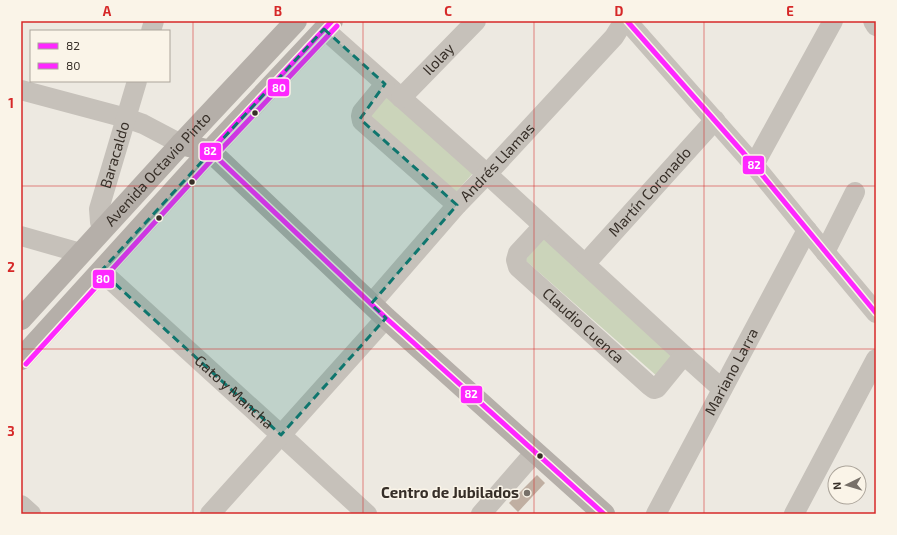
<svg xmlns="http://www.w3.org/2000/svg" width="897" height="535" viewBox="0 0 897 535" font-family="'Exo 2',sans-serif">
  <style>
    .green { fill: #cbd4ba }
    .building { fill: #c0afa2 }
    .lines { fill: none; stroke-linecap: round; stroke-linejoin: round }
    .minor { stroke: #c6c1ba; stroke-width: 20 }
    .major { stroke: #b5afa9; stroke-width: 22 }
    .bus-1-casing { stroke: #faf4e8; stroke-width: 8 }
    .bus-2-casing { stroke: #faf4e8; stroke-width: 8 }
    .bus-1 { stroke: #fe27ff; stroke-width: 5 }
    .bus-2 { stroke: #fe27ff; stroke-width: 5 }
    .marked { fill: #0f766e; fill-opacity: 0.2; stroke: #0f766e; stroke-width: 3; stroke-dasharray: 8 5; stroke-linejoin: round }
    .grid { fill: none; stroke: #d62828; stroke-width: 1; stroke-opacity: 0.55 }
    .bus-dot { fill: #372f28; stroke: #faf4e8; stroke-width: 1.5 }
    .poi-dot { fill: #777069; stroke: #faf4e8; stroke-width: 1.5 }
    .labels { text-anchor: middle; stroke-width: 3; stroke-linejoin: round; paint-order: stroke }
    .street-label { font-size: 15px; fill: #372f28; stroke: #faf4e8 }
    .poi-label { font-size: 15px; font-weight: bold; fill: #372f28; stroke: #faf4e8; text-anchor: end }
    .line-badge { stroke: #faf4e8; stroke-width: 1.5 }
    .badge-label { font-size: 11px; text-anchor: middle; font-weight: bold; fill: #fff }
    .neatline { fill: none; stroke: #d62828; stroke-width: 1.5 }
    .grid-label { font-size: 13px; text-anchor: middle; font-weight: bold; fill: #d62828 }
  </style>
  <rect width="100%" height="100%" fill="#ede9e1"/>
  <path class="green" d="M388,94L475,171L454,194L368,117Z
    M544,237L678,355L658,377L525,260Z"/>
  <path class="building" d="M537,475L545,483L518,512L509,503Z"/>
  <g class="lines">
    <g class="minor">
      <path d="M627,21L754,165L825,252L876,313"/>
      <path d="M873,21L876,26"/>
      <path d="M324,29L487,174L684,355L722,389"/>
      <path d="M151,31L154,21"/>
      <path d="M385,84L362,112L361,116L362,121L457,205"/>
      <path d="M21,90L126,118L143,124L181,144"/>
      <path id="s1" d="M401,98L476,21"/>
      <path d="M754,165L833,21"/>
      <path id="s2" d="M543,226L518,253L516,260L518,267L650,386L654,389L657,388L684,355"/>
      <path id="s3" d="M103,229L100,222L99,209L137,81"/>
      <path d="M21,236L81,253"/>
      <path d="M825,252L855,192"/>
      <path id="s4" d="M585,264L715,120"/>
      <path id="s5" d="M101,271L281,435L367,514"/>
      <path id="s6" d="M371,304L457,205L487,174L614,37L624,21"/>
      <path d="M21,505L31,514"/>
      <path d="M210,514L386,318"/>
      <path d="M481,514L535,452"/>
      <path id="s7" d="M656,514L807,230"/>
      <path d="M794,514L876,359"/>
    </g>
    <g class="major">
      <path d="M181,144L210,151L386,318L604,514"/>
      <path id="s8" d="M21,319L181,144L296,21"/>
      <path d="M21,359L210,151L332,21"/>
    </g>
    <defs>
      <path id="bus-1" d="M332,21L210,151L386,318L604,514
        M627,21L754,165L876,313"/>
      <path id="bus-2" d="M26,364L215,156L337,26"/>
    </defs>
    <use href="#bus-1" class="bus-1-casing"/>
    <use href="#bus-2" class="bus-2-casing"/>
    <use href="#bus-1" class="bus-1"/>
    <use href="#bus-2" class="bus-2"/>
  </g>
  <path class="marked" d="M324,29L385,84L360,119L457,205L371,304L386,318L281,435L101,271Z"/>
  <path class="grid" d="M193,21V514M363,21V514M534,21V514M704,21V514M21,186H876M21,349H876"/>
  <g class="bus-dot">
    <circle cx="255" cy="113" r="3.5"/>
    <circle cx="192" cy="182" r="3.5"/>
    <circle cx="159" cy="218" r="3.5"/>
    <circle cx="540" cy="456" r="3.5"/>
  </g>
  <circle class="poi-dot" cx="527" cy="493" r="4"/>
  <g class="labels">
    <g class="street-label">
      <text dy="5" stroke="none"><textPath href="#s1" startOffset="54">Ilolay</textPath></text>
      <text dy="5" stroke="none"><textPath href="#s3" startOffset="77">Baracaldo</textPath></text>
      <text dy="5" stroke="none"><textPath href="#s6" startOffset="190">Andrés Llamas</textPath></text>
      <text dy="5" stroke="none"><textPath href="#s8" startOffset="203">Avenida Octavio Pinto</textPath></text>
      <text dy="5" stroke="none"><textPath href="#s4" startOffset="97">Martín Coronado</textPath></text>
      <text dy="5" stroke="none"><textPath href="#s2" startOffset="139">Claudio Cuenca</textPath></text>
      <text dy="5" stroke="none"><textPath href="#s7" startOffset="161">Mariano Larra</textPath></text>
      <text dy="5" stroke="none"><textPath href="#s5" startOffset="180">Gato y Mancha</textPath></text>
    </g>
    <g class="poi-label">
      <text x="519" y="498">Centro de Jubilados</text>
    </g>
  </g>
  <g class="line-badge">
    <rect x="267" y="78" width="23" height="19" rx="4" fill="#fe27ff"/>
    <rect x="199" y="142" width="23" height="19" rx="4" fill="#fe27ff"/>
    <rect x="742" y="155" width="23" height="20" rx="4" fill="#fe27ff"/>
    <rect x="92" y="269" width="23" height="20" rx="4" fill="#fe27ff"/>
    <rect x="460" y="385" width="23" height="19" rx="4" fill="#fe27ff"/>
  </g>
  <g class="badge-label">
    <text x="279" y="92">80</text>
    <text x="210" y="155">82</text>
    <text x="754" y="169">82</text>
    <text x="103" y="283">80</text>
    <text x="471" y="398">82</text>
  </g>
  <rect width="897" height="535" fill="none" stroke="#faf4e8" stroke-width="44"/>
  <rect x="30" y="30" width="140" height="52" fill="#faf4e8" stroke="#aca59b"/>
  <rect x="38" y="43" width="20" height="6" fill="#fe27ff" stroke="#aca59b"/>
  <text x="66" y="50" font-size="12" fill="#372f28">82</text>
  <rect x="38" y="63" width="20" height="6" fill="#fe27ff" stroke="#aca59b"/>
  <text x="66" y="70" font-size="12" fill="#372f28">80</text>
  <g transform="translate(847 485) rotate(265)"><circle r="19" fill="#faf4e8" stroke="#aca59b"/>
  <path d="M0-3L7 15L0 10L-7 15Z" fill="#777069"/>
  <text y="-6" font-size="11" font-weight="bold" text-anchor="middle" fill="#372f28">N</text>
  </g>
  <rect x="22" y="22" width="853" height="491" class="neatline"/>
  <g class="grid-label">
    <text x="107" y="16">A</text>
    <text x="278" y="16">B</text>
    <text x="448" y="16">C</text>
    <text x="619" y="16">D</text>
    <text x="790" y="16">E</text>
    <text x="11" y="108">1</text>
    <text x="11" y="272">2</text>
    <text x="11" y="436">3</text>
  </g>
</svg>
